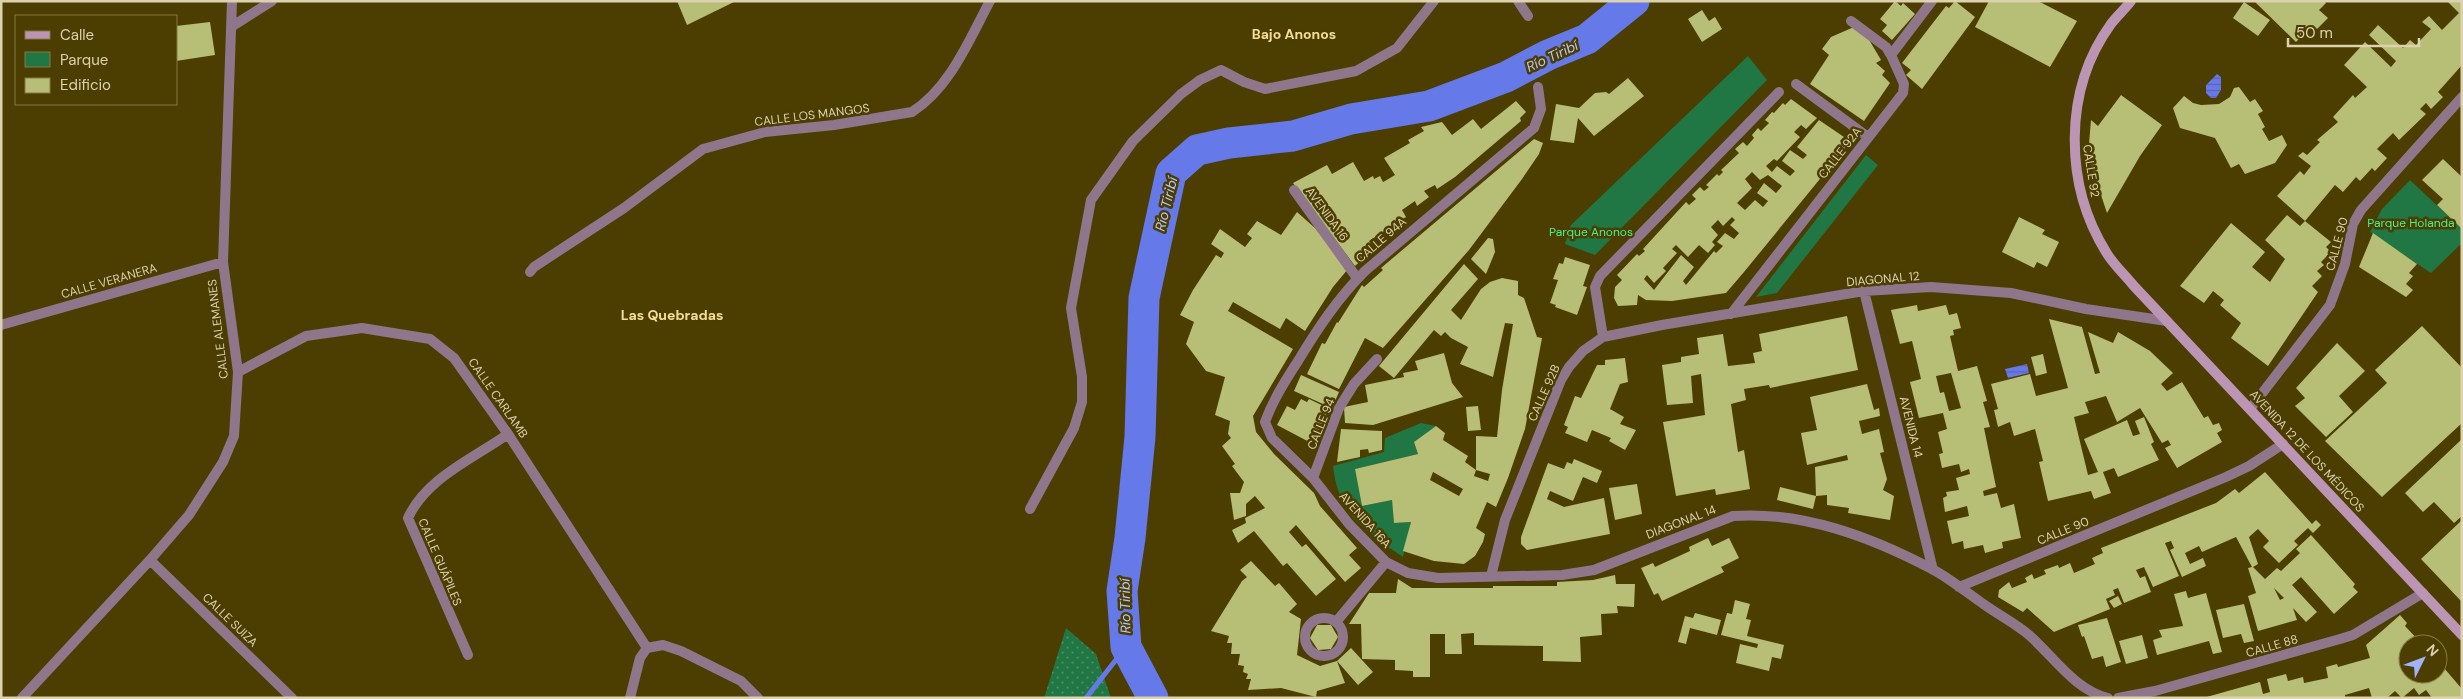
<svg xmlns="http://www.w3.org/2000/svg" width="2463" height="699" viewBox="0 0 2463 699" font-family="'DM Sans',sans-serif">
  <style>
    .grass { fill: url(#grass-dots) }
    .green { fill: #207744 }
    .water { fill: url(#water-rules) }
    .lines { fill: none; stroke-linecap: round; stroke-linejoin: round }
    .stream { stroke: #6679e8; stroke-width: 5 }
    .river { stroke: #6679e8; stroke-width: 31 }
    .building { fill: #b7be76; fill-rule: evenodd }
    .street { stroke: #8f768a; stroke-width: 10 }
    .secondary { stroke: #bc95b5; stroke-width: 10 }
    .labels { text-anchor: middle; stroke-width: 5; stroke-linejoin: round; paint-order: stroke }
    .street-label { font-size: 12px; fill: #dcd2b0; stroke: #4c3d00 }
    .park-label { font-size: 12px; fill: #45f38f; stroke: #4c3d00 }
    .neighbourhood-label { font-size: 14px; font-weight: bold; fill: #f4de96; stroke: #4c3d00 }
    .water-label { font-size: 14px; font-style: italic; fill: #b7c6fd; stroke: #4c3d00 }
  </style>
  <defs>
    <pattern id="grass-dots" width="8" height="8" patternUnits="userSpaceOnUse" patternTransform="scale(1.25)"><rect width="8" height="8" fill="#207744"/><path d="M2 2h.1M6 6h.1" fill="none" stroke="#4a9065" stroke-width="1.8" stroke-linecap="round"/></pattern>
    <pattern id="water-rules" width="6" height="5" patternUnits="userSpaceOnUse" patternTransform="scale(1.25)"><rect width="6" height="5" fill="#6679e8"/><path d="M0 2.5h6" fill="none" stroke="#5965a9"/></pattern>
  </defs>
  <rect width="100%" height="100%" fill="#4c3d00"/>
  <path class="grass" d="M1066,628L1096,654L1111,698H1044Z"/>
  <path class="green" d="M1748,56L1767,80L1595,255L1565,244L1571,225Z
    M1866,155L1878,165L1777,293L1756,297Z
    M2410,180L2462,229V243L2431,273L2370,232L2382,209Z
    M1421,423L1436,426L1414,442L1418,454L1355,469L1362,506L1392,500L1394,523L1411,522L1403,557C1366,532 1338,514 1333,466L1384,452L1385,438Z"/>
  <path class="water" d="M2217,74L2221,77V90L2216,98H2211L2206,93V85Z
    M2027,364L2029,373L2008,378L2005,369Z"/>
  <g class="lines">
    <path class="stream" d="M1086,698L1126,647"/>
    <path class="river" d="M1153,698L1126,647L1122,591L1130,538L1140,437L1144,298L1171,173L1197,150L1229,143L1293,136L1351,119L1429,106L1506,77L1548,55L1587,39L1634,1"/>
  </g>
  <path class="building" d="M677,1H736L687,25Z
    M1895,1L1901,6L1903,3L1915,14L1892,40L1882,31L1887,25L1880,19Z
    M1955,1L1975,17L1922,89L1906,75L1911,70L1902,63L1946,6L1949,8Z
    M1989,1H2038L2077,21L2050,67L1975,27Z
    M2254,1H2324L2326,3L2319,10L2328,18L2317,29L2313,25L2296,42Z
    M2447,1H2462V65L2438,92L2443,97L2431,109L2426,103L2420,109L2426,114L2399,140L2393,133L2377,149L2387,158L2375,171L2372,168L2360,181L2356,177L2343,192L2335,185L2305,221L2277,196L2300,171L2304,175L2311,166L2298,156L2303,152L2307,155L2320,142L2317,140L2338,122L2333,117L2353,95L2355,98L2367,87L2344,65L2365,42L2391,67L2396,61L2369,35L2378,25L2403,48L2410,40L2416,45L2431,29L2422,22L2429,16L2442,30L2459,13Z
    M2244,2L2270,20L2258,36L2233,18Z
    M1702,10L1709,21L1715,17L1722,29L1702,42L1688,19Z
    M210,22L215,55L176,61V26Z
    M1854,27L1868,38L1881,60L1876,63L1885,71L1882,75L1890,83L1864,121L1810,84L1829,55L1822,49L1831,37Z
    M1628,78L1644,96L1594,136L1578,118L1574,143L1550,140L1556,104L1579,108L1595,93L1606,92L1609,94Z
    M2239,87L2250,102L2255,99L2263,111L2258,114L2265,127L2262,129L2269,141L2282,135L2287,145L2275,163L2245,174L2239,164L2231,168L2215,138L2180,128L2173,108L2184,96L2193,103L2201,105L2219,104L2230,97L2234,88Z
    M2121,95L2162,125L2140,156L2107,213L2088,156L2091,120L2098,126Z
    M1791,99L1817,118L1806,129L1801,125L1794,132L1800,137L1777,161L1774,159L1766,166L1772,172L1777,166L1790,176L1795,171L1782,161L1790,150L1803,159L1807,155L1797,147L1819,120L1844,137L1840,141L1846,147L1744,272L1726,293L1672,301L1646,300L1638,295L1637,305L1618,306L1614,298L1615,287L1622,280L1617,275L1637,254L1639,256L1645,251L1643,249L1686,202L1689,205L1696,199L1692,195L1700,187L1704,191L1709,187L1706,185L1717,174L1719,176L1723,172L1721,170L1739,153L1735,149L1743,142L1747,146L1754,138L1752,135L1758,128L1761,131L1769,123L1765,120L1772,112L1774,113L1783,103L1785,105ZM1752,172L1760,180L1768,175L1782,186L1776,193L1764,183L1757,193L1768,201L1763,207L1755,200L1745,210L1737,203L1752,188L1745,179ZM1732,217L1735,220L1730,225L1739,233L1734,239L1725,233L1717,242L1723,246L1716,253L1714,251L1686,285L1683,281L1694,267L1681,255L1654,290L1644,279L1647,275L1654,283L1666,271L1663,268L1677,253L1672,249L1676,245L1688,257L1699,245L1708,253L1715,245L1712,242L1718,235L1711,227L1718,220L1723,226Z
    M1516,101L1526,112L1520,118L1521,121L1455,177L1437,189L1435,185L1424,191L1429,197L1417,206L1415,201L1402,210L1406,217L1369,241L1374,249L1355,266L1293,183L1327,165L1332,174L1353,162L1364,181L1373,176L1374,179L1380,176L1383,182L1385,181L1395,175L1384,158L1410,143L1408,140L1424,131L1421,127L1442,122L1452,135L1473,119L1481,129Z
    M1534,139L1543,143L1539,154L1522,179L1469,250L1383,348L1365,338L1339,389L1307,374L1322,343L1325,344L1337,322L1338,323L1362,285L1364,287L1383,270L1381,268Z
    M2443,159L2462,177V229L2437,205L2443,199L2422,180Z
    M1297,212L1315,228L1348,269L1333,287L1305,331L1286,318L1280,329L1233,302L1228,311L1293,349L1253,416L1256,432L1274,454L1314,493L1320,506L1357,548L1349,555L1361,568L1345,582L1296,525L1289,532L1302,547L1306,544L1336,579L1316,596L1287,563L1283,566L1254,531L1238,543L1232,530L1246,523L1245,518L1265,508L1255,496L1246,504V516L1234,520L1230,493H1240L1244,482L1232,466L1235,464L1222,446L1231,438L1228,434L1230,421L1215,415L1225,377L1206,371L1186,344L1194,322L1180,315L1193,290L1216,255L1221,258L1224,253L1211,244L1220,229L1245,247L1252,238L1247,234L1257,221L1281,235Z
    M2287,215L2300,226L2305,221L2331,242L2326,247L2331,252L2321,262L2324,265L2317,271L2322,276L2312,286L2318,292L2268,366L2231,338L2241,323L2220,305L2224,300L2213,291L2204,303L2180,286L2231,223L2265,252L2252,267L2270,282L2285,259L2265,240Z
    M2019,217L2045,230L2042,234L2059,242L2047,267L2037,262L2034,268L2002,252Z
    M2373,233L2417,264L2409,273L2413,276L2406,284L2413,290L2406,297L2359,267Z
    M1488,238L1493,239L1495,252L1486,274L1471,259Z
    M1565,257L1590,265L1583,286L1587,287L1577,315L1555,307L1556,305L1550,303L1558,280L1553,279L1559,263L1563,264Z
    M1464,264L1478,279L1451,310L1461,320L1481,289L1490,282L1502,278L1518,281V295L1524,298L1537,337L1542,338L1525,429L1508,478L1496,507L1487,502L1476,528L1485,534L1483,542L1475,556L1464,564L1434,561L1403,551L1411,522L1394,523L1392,500L1362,506L1355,469L1418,454L1414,442L1436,426L1445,433L1443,440L1468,456L1465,462L1476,470L1474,476L1488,481L1490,474L1476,470V436L1497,437L1502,390L1513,324L1505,323L1493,377L1460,364L1468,347L1451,338L1445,332L1441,336L1434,330L1394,378L1379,366ZM1433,472L1463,489L1459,496L1430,480Z
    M1917,305L1918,311L1946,305L1949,315L1957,313L1961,328L1953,330L1954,335L1950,336L1958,371L1977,366L1987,401L1983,402L1990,427L1984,428L1996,487L1983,491L1984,496L1997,493L2001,508L2014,504L2021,538L2002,542L2003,548L1985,553L1983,545L1964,549L1963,541L1952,544L1947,521L1969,516L1967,506L1945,512L1943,498L1947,496L1946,492L1959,490L1956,478L1970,474L1969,469L1961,472L1959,464L1942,468L1939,454L1943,453L1938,432L1947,429L1943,413L1919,418L1910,382L1921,379L1913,345L1912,341L1900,344L1891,310ZM1951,373L1961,408L1949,411L1944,392L1940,393L1936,376Z
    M1847,316L1858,370L1770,388L1769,385L1744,389L1746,400L1731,404L1738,452L1744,450L1750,489L1716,495L1715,489L1676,496L1663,422L1705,415L1701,374L1691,376L1693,403L1667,405L1662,365L1681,362V357L1699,354L1697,338L1723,334L1728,366L1755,363L1753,353L1762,351L1759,334Z
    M2049,319L2082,327L2095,374L2100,373L2088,332L2113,343L2118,332L2150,351L2173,373L2161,384L2167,391L2182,382L2204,418L2208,416L2213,425L2219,423L2222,430L2217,433L2222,442L2177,468L2165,448L2171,445L2168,440L2162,443L2140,408L2117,422L2106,396L2085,402L2089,413L2074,417L2088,475L2098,472L2084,439L2127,420L2133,436L2140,434L2135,421L2144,417L2154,442L2151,444L2159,460L2118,477L2114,468L2103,472L2111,493L2094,499L2091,491L2048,501L2039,462L2043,461L2035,429L2014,436L2010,422L1998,427L1994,410L1998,409L1991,384L2030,374L2036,396L2068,388Z
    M2422,326L2462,368V423L2382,497L2325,441L2387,383L2375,370Z
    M2337,343L2365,371L2339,396L2353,412L2326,437L2295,406L2305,398L2296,388Z
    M1444,353L1452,383L1463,397L1373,425L1345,423L1344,407L1368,402L1365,385L1404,377L1403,373L1418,370L1415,361Z
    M2043,354L2047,373L2036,376L2031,357Z
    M1625,358L1628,382L1620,384L1610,409L1624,417L1620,424L1636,430L1625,450L1609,441L1611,438L1592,430L1587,442L1565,433L1568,427L1564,425L1575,396L1581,398L1597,365H1605V360Z
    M1301,375L1339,392L1332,408L1294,391Z
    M1867,384L1874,410L1879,408L1880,416L1859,421L1862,434L1879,429L1884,452L1880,453L1887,479L1883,490L1894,496L1890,520L1848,513L1849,508L1827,505V495L1816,496L1813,509L1777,500L1780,487L1816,496L1815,467L1848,460L1847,455L1807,465L1801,433L1817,430L1810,397Z
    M1301,399L1307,402L1309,399L1330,409L1313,444L1277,425L1287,406L1295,410Z
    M1478,406L1481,430L1468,431L1466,407Z
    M1341,429L1382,431V450L1369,453L1368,449L1360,450V457L1337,462Z
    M2462,439V516L2454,523L2434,502L2423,512L2405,493Z
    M1574,459L1602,471L1597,483L1583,477L1573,501L1550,491L1547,499L1564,507L1604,498L1610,534L1527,550L1521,544V537L1548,463L1564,469L1567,462L1572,464Z
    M2265,472L2312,524L2316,520L2321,525L2313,533L2308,528L2294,541L2298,545L2279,563L2263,547L2269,541L2258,529L2249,537L2258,564L2253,567L2265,579L2277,568L2281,571L2300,553L2296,549L2311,535L2355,584L2353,587L2358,592L2334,614L2301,577L2292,585L2317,612L2306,622L2293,608L2297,620L2258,631L2248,596L2256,593L2248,568L2252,567L2236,537L2202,552L2199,546L2185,553L2190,564L2203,558L2206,566L2182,577L2170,550L2174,548L2171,541L2165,543L2179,576L2153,587L2144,567L2136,570L2140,578L2145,576L2151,592L2124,603L2118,588L2113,590L2115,595L2106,599L2110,609L2054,632L2027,608L2023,612L1998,597L1999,590L2009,582L2012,588L2027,582L2025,578L2032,574L2034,579L2046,574L2044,570L2058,565L2059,568L2070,563L2074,573L2095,564L2092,558L2103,553L2101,548L2216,503L2235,489L2239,493ZM2274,588L2284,598L2280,600Z
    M1637,484L1642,514L1615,520L1609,488Z
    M2462,520V602L2421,559Z
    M1708,538L1712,546L1729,538L1739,558L1721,567L1724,572L1662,601L1658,593L1654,595L1641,568L1653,563L1655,567L1690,551L1689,547Z
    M1251,561L1275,586L1279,583L1297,604L1289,612L1301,619L1297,655L1320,666L1337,661L1345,683L1317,691L1316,697L1281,688L1248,690L1251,679H1246L1248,674L1243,672L1244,666L1238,665L1240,654H1231L1232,643H1227L1229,636L1211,631L1242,581L1247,577L1240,570Z
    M1615,575L1616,584H1635L1634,607L1617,606L1618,613L1601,614L1602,635L1580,637L1581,662L1543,661V646L1474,645V633L1461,634L1462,654H1445V634H1430V677H1413V671L1395,670V660L1362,659L1361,624H1349L1369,593H1396L1398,579L1412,588H1493V586H1557V582L1593,580Z
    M2186,591L2188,598L2206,593L2222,652L2213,654L2209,641L2157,655L2153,640L2162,637L2159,630L2183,626L2174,594Z
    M2118,596L2122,604L2114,608L2109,601Z
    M1735,600L1750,604L1746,619L1751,620L1747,636L1784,645L1781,659L1772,657L1769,671L1736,663L1740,644L1757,648L1758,644L1721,635L1727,613L1732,614Z
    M2244,604L2254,641L2244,643L2241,634L2223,638L2216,610Z
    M1695,613L1721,620L1717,635L1690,628L1686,644L1678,642L1685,616L1693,618Z
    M2400,615L2407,623L2405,626L2422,644H2408V674H2438V661L2462,689V698H2432L2426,690L2419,695L2414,688L2402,698L2395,691L2387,698H2372L2369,688L2345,695V698H2203L2260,682L2263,694L2270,692L2267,679L2286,674L2288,681L2303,677L2304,683L2328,678L2326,667L2337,664L2338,667L2370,658L2366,645Z
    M2107,618L2121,662L2106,667L2103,656L2092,659L2084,636L2082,637L2078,625Z
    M1317,625H1331L1338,637L1331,649L1318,650L1310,638Z
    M2142,635L2148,658L2126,664L2119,641Z
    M1351,648L1373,672L1358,685L1337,661Z"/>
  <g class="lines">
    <path class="street" d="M1518,1L1528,16
      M1851,21L1886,47L1891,55
      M231,27L272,1
      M1796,84L1868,137
      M1538,87L1541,109L1534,128L1365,271C1338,298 1318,328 1298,361C1285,381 1273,400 1265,422L1272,438L1313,478L1349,524L1386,562L1408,573L1438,578L1562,575L1594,570L1733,516C1803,511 1871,537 1932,569C1949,578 1966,592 1982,603C1997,614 2015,623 2029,635C2054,657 2075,690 2108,698
      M1294,190L1357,278
      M530,272L534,267L624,208L703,149L765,132L834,125L912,112C950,88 969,40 990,1
      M1864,291L1933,570
      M1731,314L1903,93L1904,84L1891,55L1932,1
      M1,325L223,262
      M1603,337L1595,287L1600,276L1779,92
      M238,372L306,336L362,328L430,339L454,358L508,434L647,648
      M2250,409L2330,305L2345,264L2353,224L2361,210L2462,97
      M1313,478L1339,408L1354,384L1377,359
      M1030,509L1074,428L1082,402V377L1071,308L1091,200L1133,141L1181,94L1200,80L1221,70L1244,82L1265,89L1356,71L1397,48L1434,1
      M150,560L292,698
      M1491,576L1505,520L1561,380L1569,367L1583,351L1603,337L1662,325L1864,291L1931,287L2011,293L2086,309L2167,321
      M1959,587L2226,477L2249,466L2283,444
      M1305 637a19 19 0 1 1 38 0a19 19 0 1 1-38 0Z
      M1336,622L1386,562
      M647,648L663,645L681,651L741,681L758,698
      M468,655L408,518C426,478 474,458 508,434
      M22,698L150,560L189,515L223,462L234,436L238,372L223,262L232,1
      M630,698L640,658L647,648
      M2118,698L2155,691L2340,639L2353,635L2423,593"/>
    <path class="secondary" d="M2131,1C2125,9 2117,16 2111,24C2063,90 2064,184 2106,252C2113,264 2124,274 2133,285L2462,635"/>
  </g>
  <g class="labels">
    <g class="street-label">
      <text transform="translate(812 115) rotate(-7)" y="4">CALLE LOS MANGOS</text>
      <text transform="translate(1840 153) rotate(-52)" y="4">CALLE 92A</text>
      <text transform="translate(2091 171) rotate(81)" y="4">CALLE 92</text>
      <text transform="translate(1327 214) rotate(54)" y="4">AVENIDA 16</text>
      <text transform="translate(1381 240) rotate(-41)" y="4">CALLE 94A</text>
      <text transform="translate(2337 244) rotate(-75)" y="4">CALLE 90</text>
      <text transform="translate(1883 279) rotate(-5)" y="4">DIAGONAL 12</text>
      <text transform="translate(109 281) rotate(-16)" y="4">CALLE VERANERA</text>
      <text transform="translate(218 329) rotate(-97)" y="4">CALLE ALEMANES</text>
      <text transform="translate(1544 393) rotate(-66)" y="4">CALLE 92B</text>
      <text transform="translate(498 398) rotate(55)" y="4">CALLE CARLAMB</text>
      <text transform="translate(1321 424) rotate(-68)" y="4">CALLE 94</text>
      <text transform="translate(1911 427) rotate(76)" y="4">AVENIDA 14</text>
      <text transform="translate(2307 451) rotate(47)" y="4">AVENIDA 12 DE LOS MÉDICOS</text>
      <text transform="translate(1365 520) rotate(48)" y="4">AVENIDA 16A</text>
      <text transform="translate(1681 522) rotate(-21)" y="4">DIAGONAL 14</text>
      <text transform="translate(2063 531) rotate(-22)" y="4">CALLE 90</text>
      <text transform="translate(440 562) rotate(67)" y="4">CALLE GUÁPILES</text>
      <text transform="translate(230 620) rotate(44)" y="4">CALLE SUIZA</text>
      <text transform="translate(2272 646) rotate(-16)" y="4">CALLE 88</text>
    </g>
    <g class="park-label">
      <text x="2411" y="227">Parque Holanda</text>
      <text x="1591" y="236">Parque Anonos</text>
    </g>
    <g class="neighbourhood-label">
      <text x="1294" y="39">Bajo Anonos</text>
      <text x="672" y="320">Las Quebradas</text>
    </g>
    <g class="water-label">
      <text transform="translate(1552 56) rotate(-25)" y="5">Río Tiribí</text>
      <text transform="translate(1166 204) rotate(-76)" y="5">Río Tiribí</text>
      <text transform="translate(1125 606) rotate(-91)" y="5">Río Tiribí</text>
    </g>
  </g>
  <rect width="2463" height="699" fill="none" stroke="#dcd2b0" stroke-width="5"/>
  <rect x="15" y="15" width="162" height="90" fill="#4c3d00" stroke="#867946"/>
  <rect x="25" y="31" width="25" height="8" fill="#bc95b5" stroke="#867946"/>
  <text x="60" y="40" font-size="15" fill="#dcd2b0">Calle</text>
  <rect x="25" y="52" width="25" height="15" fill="#207744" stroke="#867946"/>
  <text x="60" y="65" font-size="15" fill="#dcd2b0">Parque</text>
  <rect x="25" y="78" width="25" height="15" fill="#b7be76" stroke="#867946"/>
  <text x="60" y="90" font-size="15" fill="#dcd2b0">Edificio</text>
  <g transform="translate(2423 659) rotate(48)"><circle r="24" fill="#4c3d00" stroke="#867946"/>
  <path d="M0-4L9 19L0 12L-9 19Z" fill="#a1b3fd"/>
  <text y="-8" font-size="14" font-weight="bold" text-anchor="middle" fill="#dcd2b0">N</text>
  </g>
  <path d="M2288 38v8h131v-8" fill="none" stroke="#dcd2b0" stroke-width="2.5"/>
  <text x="2296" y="38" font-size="15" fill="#dcd2b0" stroke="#4c3d00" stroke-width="4" paint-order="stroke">50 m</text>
</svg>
